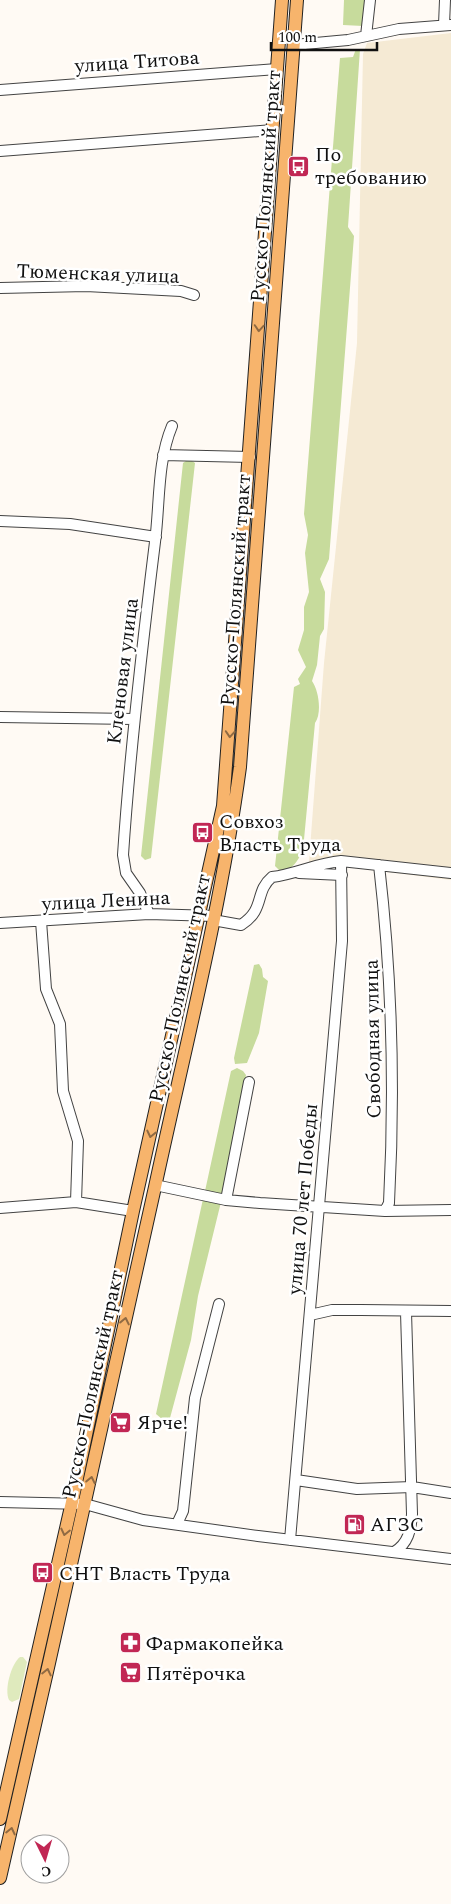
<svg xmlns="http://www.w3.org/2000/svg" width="451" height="1904" viewBox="0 0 451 1904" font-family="Spectral,serif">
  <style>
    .farmland { fill: #f5ead4 }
    .green { fill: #dfeabd }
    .forest { fill: #c7db9c }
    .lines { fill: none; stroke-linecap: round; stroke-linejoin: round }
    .minor-casing { stroke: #434343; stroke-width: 12 }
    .major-casing { stroke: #212121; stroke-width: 14 }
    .minor { stroke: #fff; stroke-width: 10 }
    .major { stroke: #f7b46c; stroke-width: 12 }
    .oneway { stroke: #8f6a43 }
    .labels { text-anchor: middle; stroke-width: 5; stroke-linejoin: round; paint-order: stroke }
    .street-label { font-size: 20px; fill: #101010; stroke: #fff }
    .poi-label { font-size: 20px; fill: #101010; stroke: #fff; text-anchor: start }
  </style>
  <rect width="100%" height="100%" fill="#fffaf4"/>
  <path class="farmland" d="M451,33V880L309,862L324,663L357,343L363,54L367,43Z"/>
  <path class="green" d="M20,1657H23L27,1662L19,1699L12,1702L9,1700C4,1690 11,1664 20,1657Z"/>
  <path class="forest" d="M344,0H365L363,26L343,25Z
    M356,49H360L348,227L354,236L329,559L320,579L325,592L324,629L320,636L317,665L312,681C319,691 322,713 315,723L303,850C297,862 293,871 279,870L275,866L294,687L300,684L298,679L306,667L298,650L304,630V607L309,592L305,553L308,535L304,514L340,58L353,57Z
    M189,459L195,463L151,858L145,860L141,856L183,463Z
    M259,964L262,969L263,977L268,981L259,1033L247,1063L235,1064L234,1058L254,965Z
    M237,1068L243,1071L246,1075L223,1195L205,1191L231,1071Z
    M203,1199L221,1202L198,1296L191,1340L170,1418L162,1419L156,1414Z"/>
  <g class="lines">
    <defs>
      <path id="minor" d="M444,25L445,0
        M366,36L370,0
        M294,45L348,40L399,29L451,25
        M0,90L277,69
        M0,151L273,130
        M0,288L86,286L181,291L194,295
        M163,455L250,457
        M0,521L70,524L156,537
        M0,717L133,719
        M379,865C392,977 395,1090 389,1203L385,1211
        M299,873L342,875
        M149,914L140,893L126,873L123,855C130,749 142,647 155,542C160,504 157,462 172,426
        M213,920L241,925C266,909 254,892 272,877C296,874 317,863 341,861L451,873
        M41,921L46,989L60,1024L63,1091L78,1141L76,1202
        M0,923L149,914L214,916
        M155,1185L226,1200L260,1203L385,1211L451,1210
        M226,1200L249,1082
        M0,1208L76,1202L133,1211
        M310,1315L332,1310H361L451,1311
        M296,1480L357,1489L412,1487L451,1493
        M0,1502L85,1504L143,1520L258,1536L451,1559
        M177,1524L183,1511L195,1398L219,1304
        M290,1540L342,941L341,861
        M394,1552C408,1544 411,1530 412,1514L406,1312"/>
      <path id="major" d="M0,1819L72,1502L133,1211L223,806L282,0
        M0,1878C53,1648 104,1418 155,1187C185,1048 221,908 240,767L297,0"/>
    </defs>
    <use href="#minor" class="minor-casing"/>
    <use href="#major" class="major-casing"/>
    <use href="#minor" class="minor"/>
    <use href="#major" class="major"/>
  </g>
  <defs><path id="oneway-chevron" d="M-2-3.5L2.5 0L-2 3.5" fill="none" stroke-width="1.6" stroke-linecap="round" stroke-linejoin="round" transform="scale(1.25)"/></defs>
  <g class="oneway">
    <use href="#oneway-chevron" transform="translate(259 328) rotate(94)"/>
    <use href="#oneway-chevron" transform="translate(230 734) rotate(94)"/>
    <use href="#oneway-chevron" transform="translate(151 1134) rotate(103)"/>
    <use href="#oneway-chevron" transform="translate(125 1321) rotate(-78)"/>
    <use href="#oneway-chevron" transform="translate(91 1480) rotate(-78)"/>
    <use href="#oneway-chevron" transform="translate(65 1532) rotate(103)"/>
    <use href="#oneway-chevron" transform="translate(47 1672) rotate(-77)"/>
    <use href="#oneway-chevron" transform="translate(11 1831) rotate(-77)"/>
  </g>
  <defs>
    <symbol id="bus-square" viewBox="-11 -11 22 22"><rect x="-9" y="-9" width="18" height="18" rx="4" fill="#c12754" stroke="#fff"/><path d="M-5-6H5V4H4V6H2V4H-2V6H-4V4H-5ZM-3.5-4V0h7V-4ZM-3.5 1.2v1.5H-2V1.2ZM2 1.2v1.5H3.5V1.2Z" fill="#fff"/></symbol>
    <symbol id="supermarket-square" viewBox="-11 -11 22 22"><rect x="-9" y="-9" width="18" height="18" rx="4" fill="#c12754" stroke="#fff"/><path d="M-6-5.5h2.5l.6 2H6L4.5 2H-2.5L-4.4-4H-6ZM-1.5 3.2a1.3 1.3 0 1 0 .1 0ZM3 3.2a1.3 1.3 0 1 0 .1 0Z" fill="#fff"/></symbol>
    <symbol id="fuel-square" viewBox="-11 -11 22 22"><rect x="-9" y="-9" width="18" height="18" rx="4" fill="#c12754" stroke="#fff"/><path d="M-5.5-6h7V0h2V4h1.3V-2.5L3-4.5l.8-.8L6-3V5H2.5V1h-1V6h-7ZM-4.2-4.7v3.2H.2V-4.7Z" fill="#fff"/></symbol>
    <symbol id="pharmacy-square" viewBox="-11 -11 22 22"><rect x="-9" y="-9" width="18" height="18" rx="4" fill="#c12754" stroke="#fff"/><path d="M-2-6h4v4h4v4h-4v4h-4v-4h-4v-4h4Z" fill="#fff"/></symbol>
  </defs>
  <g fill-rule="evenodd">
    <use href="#bus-square" x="286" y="154" width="25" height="25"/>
    <use href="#bus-square" x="190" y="820" width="25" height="25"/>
    <use href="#supermarket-square" x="108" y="1410" width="25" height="25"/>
    <use href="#fuel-square" x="342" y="1512" width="25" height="25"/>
    <use href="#bus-square" x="30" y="1560" width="25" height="25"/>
    <use href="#pharmacy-square" x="118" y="1630" width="25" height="25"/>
    <use href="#supermarket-square" x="118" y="1660" width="25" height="25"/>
  </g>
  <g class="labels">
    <g class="street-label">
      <text transform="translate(137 61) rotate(-4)" y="7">улица Титова</text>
      <text transform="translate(265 186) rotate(-86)" y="7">Русско-Полянский тракт</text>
      <text transform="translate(98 273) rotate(2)" y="7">Тюменская улица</text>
      <text transform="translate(235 590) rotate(-86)" y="7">Русско-Полянский тракт</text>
      <text transform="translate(122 671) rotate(-83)" y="7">Кленовая улица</text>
      <text transform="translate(106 900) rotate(-3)" y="7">улица Ленина</text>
      <text transform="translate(179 988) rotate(-78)" y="7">Русско-Полянский тракт</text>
      <text transform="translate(372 1039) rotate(-91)" y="7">Свободная улица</text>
      <text transform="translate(302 1199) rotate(-85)" y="7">улица 70 лет Победы</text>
      <text transform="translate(92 1384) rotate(-78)" y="7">Русско-Полянский тракт</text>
    </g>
    <g class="poi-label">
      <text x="315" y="161">По<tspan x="315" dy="23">требованию</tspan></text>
      <text x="219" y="828">Совхоз<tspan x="219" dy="23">Власть Труда</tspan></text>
      <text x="137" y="1429">Ярче!</text>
      <text x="370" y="1531">АГЗС</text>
      <text x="59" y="1580">СНТ Власть Труда</text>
      <text x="146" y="1650">Фармакопейка</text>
      <text x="146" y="1680">Пятёрочка</text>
    </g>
  </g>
  <g transform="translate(45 1859) rotate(175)"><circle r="24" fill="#ffffff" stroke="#9f9f9f"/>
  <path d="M0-4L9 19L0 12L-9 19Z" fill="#c12754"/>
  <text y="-8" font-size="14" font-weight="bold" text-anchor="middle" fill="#101010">С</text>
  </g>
  <path d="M271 42v8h106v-8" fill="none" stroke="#101010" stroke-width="2.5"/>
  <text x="278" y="42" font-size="15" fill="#101010" stroke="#ffffff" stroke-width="4" paint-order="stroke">100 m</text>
</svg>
